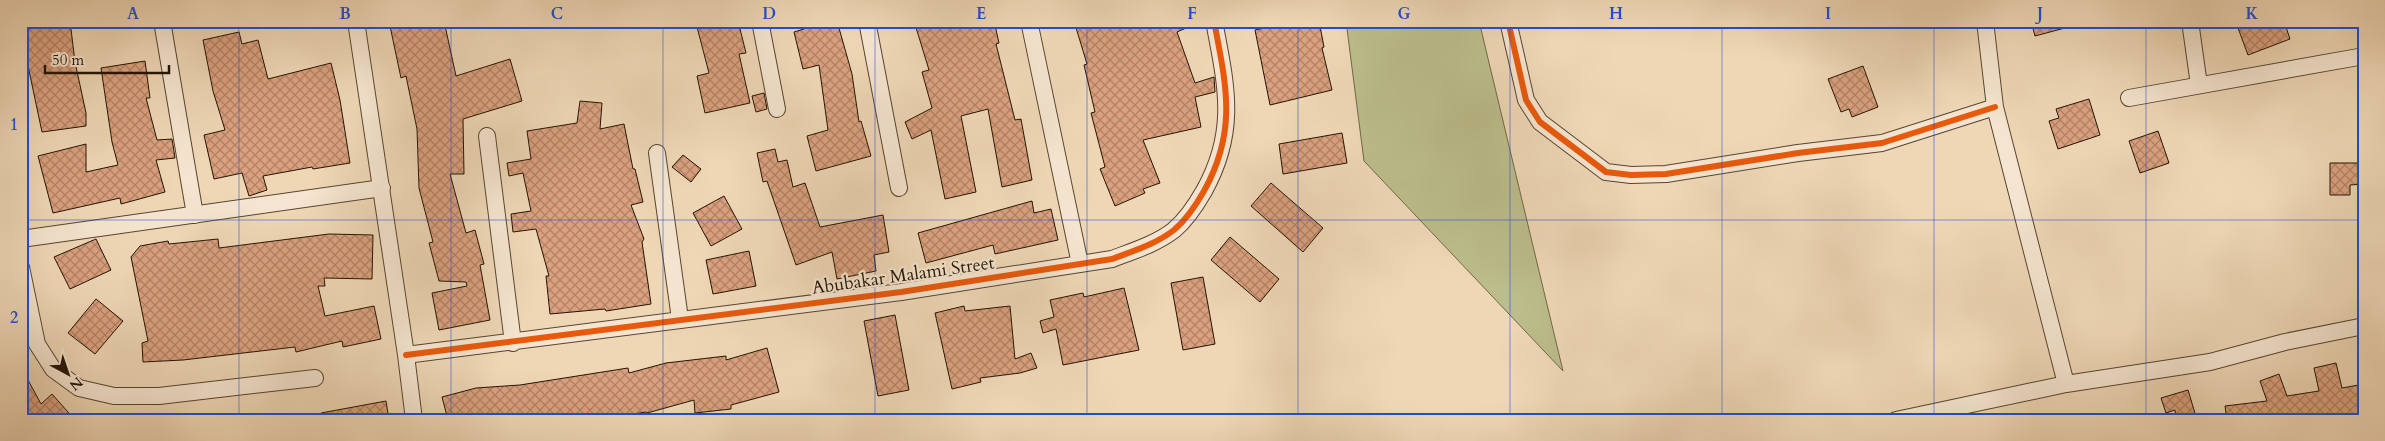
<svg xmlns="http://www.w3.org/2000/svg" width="2385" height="441" viewBox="0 0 2385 441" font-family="Cardo,serif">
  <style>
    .green { fill: #bcbd8c; stroke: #706848 }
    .building { fill: url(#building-cross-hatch); stroke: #231403 }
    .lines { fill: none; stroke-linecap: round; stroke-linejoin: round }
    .minor-casing { stroke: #564530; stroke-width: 18 }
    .minor { stroke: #f5e5d0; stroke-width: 16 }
    .cycleway-casing { stroke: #f5e5d0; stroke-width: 9 }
    .cycleway { stroke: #e8590c; stroke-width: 6 }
    .grid { fill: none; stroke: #1d4ed8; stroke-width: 1; stroke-opacity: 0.55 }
    .labels { text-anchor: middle; stroke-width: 4.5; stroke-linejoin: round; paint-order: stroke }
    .street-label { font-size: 18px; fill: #231403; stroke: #f5e5d0 }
    .neatline { fill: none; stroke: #1d4ed8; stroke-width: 2 }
    .grid-label { font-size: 16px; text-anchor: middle; font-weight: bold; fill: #1d4ed8 }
  </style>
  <defs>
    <pattern id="building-cross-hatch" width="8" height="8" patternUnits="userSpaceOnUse" patternTransform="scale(1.25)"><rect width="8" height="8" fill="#dba17f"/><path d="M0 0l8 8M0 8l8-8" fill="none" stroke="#b18266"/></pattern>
  </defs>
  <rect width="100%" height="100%" fill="#efd7b6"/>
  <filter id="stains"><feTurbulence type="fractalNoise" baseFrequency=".004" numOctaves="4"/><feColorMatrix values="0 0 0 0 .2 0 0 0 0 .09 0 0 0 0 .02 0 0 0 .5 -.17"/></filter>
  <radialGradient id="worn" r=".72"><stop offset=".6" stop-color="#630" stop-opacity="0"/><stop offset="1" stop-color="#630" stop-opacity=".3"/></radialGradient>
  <path class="green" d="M1346,21H1479L1563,371L1364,161Z"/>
  <path class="building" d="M70,21L75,62L86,113V126L42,132L27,61L22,22Z
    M412,21H444L456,76L510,59L522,101L463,119L464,174H450L466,233L475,230L484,264L480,265L490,320L439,330L432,293L467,286L466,282L439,281L429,243L433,242L419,188L417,129L406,76L401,78L390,26Z
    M719,21H738L746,53L739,54L750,103L705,113L697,76L709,73L697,27Z
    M801,21H837L852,74L859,122L861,121L871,156L816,171L807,136L828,130L819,65L803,69L794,32L804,29Z
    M914,21H994L999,43L996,44L1015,120L1021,119L1032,180L1002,187L988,109L961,116L976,192L945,199L931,130L912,139L905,122L932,108L922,72L929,70Z
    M1074,21H1202L1177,32L1195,83L1214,77L1215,92L1195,97L1201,127L1143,140L1160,183L1143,189L1145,193L1115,206L1100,169L1105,167L1091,113L1095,112L1084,65L1087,64Z
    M1296,21H1319L1324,47L1322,48L1332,90L1270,105L1255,30Z
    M2031,21H2075L2076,25L2035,36Z
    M2246,21H2284L2290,39L2248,55L2238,28L2247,24Z
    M239,32L242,44L258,40L268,79L331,63L340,100L350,163L313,169L312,167L263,176L267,190L249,196L242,173L214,179L204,135L225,130L213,91L203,40Z
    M145,61L150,98H146L157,140L172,139L175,158L156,160L165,192L121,204L120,198L53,213L38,156L86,144V172L118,165L112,142L101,68Z
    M1863,66L1878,107L1852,117L1849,109L1841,112L1828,79Z
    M764,93L767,109L756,112L752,96Z
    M2089,99L2100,135L2058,149L2049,121L2059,118L2056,109Z
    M580,101L602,103L600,129L624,124L633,169H635L643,202L631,205L644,239L642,242L651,304L606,311L605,309L550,314L546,276H549L536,229L513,232L511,214L531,211L523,173L509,176L507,163L531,159L527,131L577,123Z
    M2158,131L2169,163L2140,173L2129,141Z
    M1342,133L1347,163L1283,174L1279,144Z
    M775,149L778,162L787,160L793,187L805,183L820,227L883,215L889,252L874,255L876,271L837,279L832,252L796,265L767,181L763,182L757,153Z
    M683,155L701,169L691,182L672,167Z
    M2330,163H2364V184L2350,185V195H2330Z
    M1271,183L1323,228L1303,252L1251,206Z
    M724,196L742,229L711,246L693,213Z
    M1032,201L1034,213L1051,209L1058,240L995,254L993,245L926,263L918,233Z
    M329,234L373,235L372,279L324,278L325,286H318L325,316L374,306L381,339L343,347L342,341L296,352L295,347L183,360L143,362L142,343L148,341L131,257L140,246L168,241L169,244L218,239L219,248Z
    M1230,237L1279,279L1260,302L1211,260Z
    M96,239L111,270L70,289L54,257Z
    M749,251L756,286L713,294L706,260Z
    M1203,277L1215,344L1183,350L1171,283Z
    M1124,288L1139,350L1063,365L1056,329L1043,333L1040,321L1054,317L1050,300L1083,293L1084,297Z
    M96,299L123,321L95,354L68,333Z
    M964,306L965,311L1010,306L1015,359L1031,353L1037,368L1020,373L980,378L981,382L952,389L935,313Z
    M895,315L909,390L878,396L864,321Z
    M767,348L779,392L731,405V409L695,413L694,400L647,413L646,412L596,420H448L442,397L476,388L520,385L628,368L629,373L666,363L726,356V360Z
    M2336,363L2342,388L2364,384V420H2227L2225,406L2267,401L2260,381L2279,374L2287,396L2319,391L2314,368Z
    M21,367L41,404L52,394L75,420H21Z
    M2188,390L2197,420H2176L2175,410L2166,413L2161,398Z
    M386,401L389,420H322L321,413Z"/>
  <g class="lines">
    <defs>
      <path id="minor" d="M162,21L195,215
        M356,21L406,355L414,420
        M760,21L777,109
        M867,21L899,188
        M1029,21L1080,264
        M1508,21L1526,100L1540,122L1606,172L1631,175L1666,174L1798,153L1882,143L1995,107
        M1985,21L1995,107L2066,384
        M2190,21L2199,85
        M2129,98L2364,56
        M487,136L513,343
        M657,153L680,319
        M21,239L382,188
        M21,267L37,344L53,369L79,388L114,396H159L315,378
        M406,355L901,292L1112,259C1133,251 1156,244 1174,230C1186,220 1196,205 1204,191C1238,130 1226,85 1214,21
        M1896,420L2066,384L2210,362L2285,342L2364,326"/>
    </defs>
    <use href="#minor" class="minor-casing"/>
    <use href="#minor" class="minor"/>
    <defs>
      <path id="cycleway" d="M1508,21L1526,100L1540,122L1606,172L1631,175L1666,174L1798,153L1882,143L1995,107
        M406,355L901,292L1112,259C1133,251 1156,244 1174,230C1186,220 1196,205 1204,191C1238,130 1226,85 1214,21"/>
    </defs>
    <use href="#cycleway" class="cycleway-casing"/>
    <use href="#cycleway" class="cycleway"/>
  </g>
  <path class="grid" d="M239,21V420M451,21V420M663,21V420M875,21V420M1087,21V420M1298,21V420M1510,21V420M1722,21V420M1934,21V420M2146,21V420M21,220H2364"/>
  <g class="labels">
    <g class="street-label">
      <text transform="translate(903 275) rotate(-8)" y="6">Abubakar Malami Street</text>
    </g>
  </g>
  <rect width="2385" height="441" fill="none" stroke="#efd7b6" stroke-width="55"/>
  <g transform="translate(68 374) rotate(140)" stroke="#f5e5d0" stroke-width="4" paint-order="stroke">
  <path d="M0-4L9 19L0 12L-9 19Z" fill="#231403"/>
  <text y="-8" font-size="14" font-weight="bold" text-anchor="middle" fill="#231403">N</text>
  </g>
  <path d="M45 65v8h124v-8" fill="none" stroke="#231403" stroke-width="2.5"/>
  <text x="52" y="65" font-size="15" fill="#231403" stroke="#f5e5d0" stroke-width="4" paint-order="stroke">50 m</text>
  <rect x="28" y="28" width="2330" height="386" class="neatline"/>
  <g class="grid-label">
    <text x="133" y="19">A</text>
    <text x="345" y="19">B</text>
    <text x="557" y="19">C</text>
    <text x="769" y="19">D</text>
    <text x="981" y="19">E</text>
    <text x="1192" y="19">F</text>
    <text x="1404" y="19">G</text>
    <text x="1616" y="19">H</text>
    <text x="1828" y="19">I</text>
    <text x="2040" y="19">J</text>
    <text x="2252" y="19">K</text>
    <text x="14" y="130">1</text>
    <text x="14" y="323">2</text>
  </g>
  <rect width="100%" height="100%" filter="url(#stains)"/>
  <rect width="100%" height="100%" fill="url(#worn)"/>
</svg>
